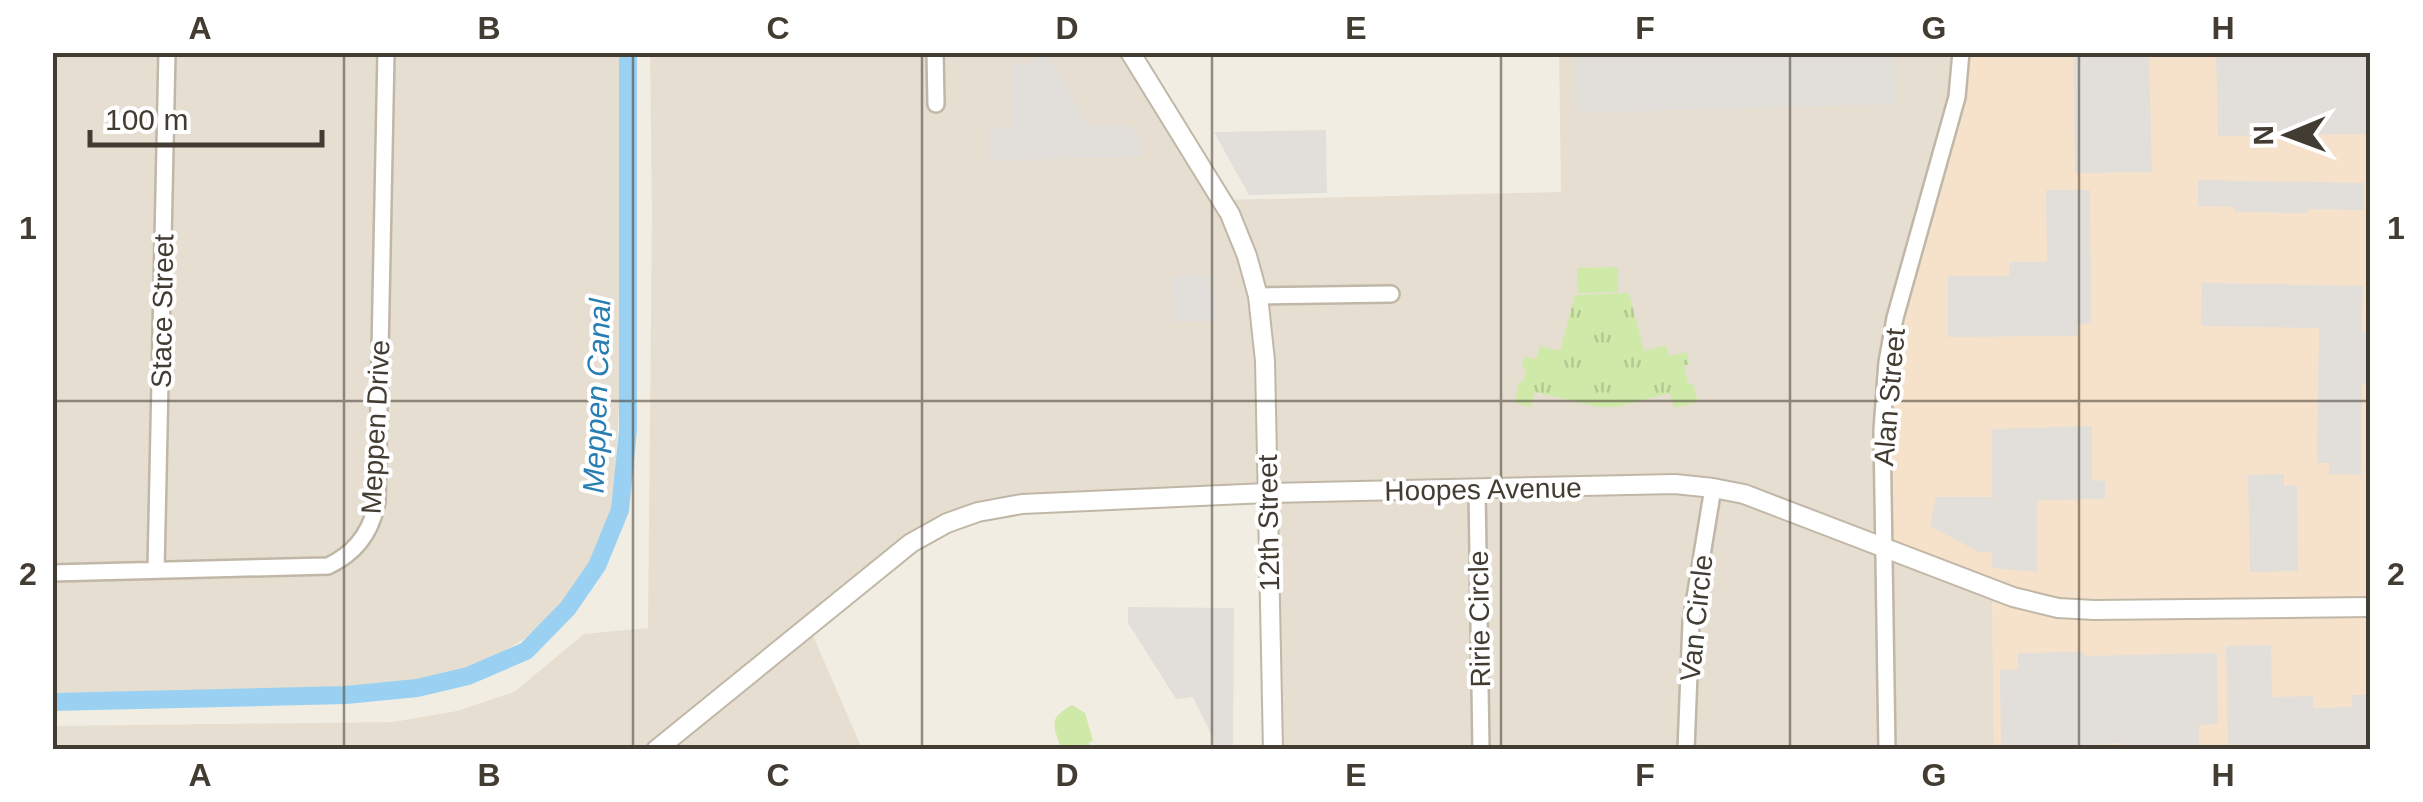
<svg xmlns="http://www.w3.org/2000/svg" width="2423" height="802" viewBox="0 0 2423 802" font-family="Arial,sans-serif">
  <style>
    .residential { fill: #e6ded0 }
    .commercial { fill: #f6e2cb }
    .grass { fill: url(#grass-tufts) }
    .park { fill: #cee9a8 }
    .parking { fill: #e2dfdb }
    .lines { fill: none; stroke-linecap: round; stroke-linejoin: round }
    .canal { stroke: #9ad1f2; stroke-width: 18 }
    .minor-casing { stroke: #c0b7a7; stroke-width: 20 }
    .tertiary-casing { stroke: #c0b7a7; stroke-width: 22 }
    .minor { stroke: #fff; stroke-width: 15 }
    .tertiary { stroke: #fff; stroke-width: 18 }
    .grid { fill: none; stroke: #433c32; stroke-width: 2.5; stroke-opacity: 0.55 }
    .labels { text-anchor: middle; stroke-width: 8; stroke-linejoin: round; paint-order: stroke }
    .street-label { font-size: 28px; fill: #433c32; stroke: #fff }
    .water-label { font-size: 30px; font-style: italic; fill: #287db2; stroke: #fff }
    .neatline { fill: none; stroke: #433c32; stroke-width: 4 }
    .grid-label { font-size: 32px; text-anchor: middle; font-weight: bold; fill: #433c32 }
  </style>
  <defs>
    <pattern id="grass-tufts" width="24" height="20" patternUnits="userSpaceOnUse" patternTransform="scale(2.5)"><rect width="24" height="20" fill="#cee9a8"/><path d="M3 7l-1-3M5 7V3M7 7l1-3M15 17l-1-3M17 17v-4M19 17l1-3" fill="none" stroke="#b2c991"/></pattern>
  </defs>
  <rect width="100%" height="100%" fill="#f2ede2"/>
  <path class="residential" d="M52,53H620L621,371L613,509L591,565L561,608L524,639L478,666L418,681L355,689L53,693Z
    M650,53H1130L1223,200L1561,192L1559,53H1961L1992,589L1994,749H1273L1267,494L1061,501L947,523L809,626L862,749L53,750V726L393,722L457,711L514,692L584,634L648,628L652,213Z"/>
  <path class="commercial" d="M1961,53H2370V749H1994L1992,589L1883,549L1887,362Z"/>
  <path class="grass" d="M1629,293L1644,351L1666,345L1669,356L1687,352L1689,364L1684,366L1688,384H1693L1698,402L1674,408L1670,393L1616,407H1598L1535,392L1531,407L1515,403L1519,381L1523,382L1526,369L1522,367L1524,357L1536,359L1540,346L1560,351L1575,295Z"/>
  <path class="park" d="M1618,267V292L1578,293L1577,268Z
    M1072,705L1085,713L1093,741L1089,742L1091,749H1061C1054,725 1047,719 1072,705Z"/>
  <path class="parking" d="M1046,53L1090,126L1128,125L1141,138L1142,157L989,160V129L1012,128L1011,64H1028Z
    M1575,53H1894L1896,104L1577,113Z
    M2073,53H2149L2152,172L2075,173Z
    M2216,53H2370V134L2218,136Z
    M1326,130L1327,193L1249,195L1214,132Z
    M2198,180L2364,183V210L2308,209L2307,213L2235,212L2234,207L2198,206Z
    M2046,190H2090L2091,323L2077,324V336L1948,337V276H2009L2010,262H2047Z
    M1214,275L1215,321L1173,322L1172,276Z
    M2202,283L2363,286L2362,331L2370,332V384H2362L2361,475L2329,474V463H2317L2319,328L2201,326Z
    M2092,426V480L2105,481V499L2037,500V572L1992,568V552H1979L1930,526L1936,497H1992V429Z
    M2284,474V486L2297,485L2298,571L2250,572L2248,475Z
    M1128,607L1234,608L1233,749H1214L1213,738L1193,697L1176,699L1128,623Z
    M2271,645L2272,697L2313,696V708L2352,707V695H2370V749H2228L2226,646Z
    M2084,652L2085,656L2217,653L2218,724L2199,725V749H2125L2119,743L2108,744V749H2001L2000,670L2018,669V653Z"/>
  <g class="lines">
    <path class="canal" d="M52,702L346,695L417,688L468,676L526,651L568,608L597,566L620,510L628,430V52"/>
    <defs>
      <path id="minor" d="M935,52L936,104
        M1258,296L1391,294
        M1477,489L1481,750
        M156,570L167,52
        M52,573L328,566C356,553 372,531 377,501L386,52
        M1686,750L1691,622L1713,488
        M1887,750L1882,430L1887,362L1895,318L1957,97L1961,52"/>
      <path id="tertiary" d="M1130,52L1230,214L1247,256L1258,296L1265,361L1273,750
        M656,750L911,543L947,523L978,512L1022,504L1267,493L1675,484L1713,488L1744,494L2013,597L2058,608L2094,610L2370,607"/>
    </defs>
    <use href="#minor" class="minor-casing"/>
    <use href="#tertiary" class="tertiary-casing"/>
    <use href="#minor" class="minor"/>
    <use href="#tertiary" class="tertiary"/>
  </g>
  <path class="grid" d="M344,52V750M633,52V750M922,52V750M1212,52V750M1501,52V750M1790,52V750M2079,52V750M52,401H2370"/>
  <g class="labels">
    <g class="street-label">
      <text transform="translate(162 311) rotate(-89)" y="10">Stace Street</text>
      <text transform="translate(1889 397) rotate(-85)" y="10">Alan Street</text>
      <text transform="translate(375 427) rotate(-87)" y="10">Meppen Drive</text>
      <text transform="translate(1483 489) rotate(-1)" y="10">Hoopes Avenue</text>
      <text transform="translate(1268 523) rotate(-91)" y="10">12th Street</text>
      <text transform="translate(1696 618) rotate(-84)" y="10">Van Circle</text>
      <text transform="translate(1479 619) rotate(-91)" y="10">Ririe Circle</text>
    </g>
    <g class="water-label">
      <text transform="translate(597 396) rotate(-88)" y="10">Meppen Canal</text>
    </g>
  </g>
  <rect width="2423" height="802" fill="none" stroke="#ffffff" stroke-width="110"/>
  <g transform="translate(2288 135) rotate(269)" stroke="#ffffff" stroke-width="8" paint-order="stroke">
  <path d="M0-8L18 38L0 25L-18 38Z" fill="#433c32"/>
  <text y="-15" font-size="28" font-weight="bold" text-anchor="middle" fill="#433c32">N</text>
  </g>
  <path d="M90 130v15h232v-15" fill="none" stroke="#433c32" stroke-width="5"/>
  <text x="105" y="130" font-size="30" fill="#433c32" stroke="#ffffff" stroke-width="8" paint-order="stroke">100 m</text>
  <rect x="55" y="55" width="2313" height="692" class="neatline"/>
  <g class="grid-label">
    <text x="200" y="39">A</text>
    <text x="489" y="39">B</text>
    <text x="778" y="39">C</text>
    <text x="1067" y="39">D</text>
    <text x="1356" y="39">E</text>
    <text x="1645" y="39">F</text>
    <text x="1934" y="39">G</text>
    <text x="2223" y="39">H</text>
    <text x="28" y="239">1</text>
    <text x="2396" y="239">1</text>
    <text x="28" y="585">2</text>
    <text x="2396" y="585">2</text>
    <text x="200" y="786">A</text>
    <text x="489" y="786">B</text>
    <text x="778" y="786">C</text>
    <text x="1067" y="786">D</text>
    <text x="1356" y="786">E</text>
    <text x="1645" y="786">F</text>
    <text x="1934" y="786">G</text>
    <text x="2223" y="786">H</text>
  </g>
</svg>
